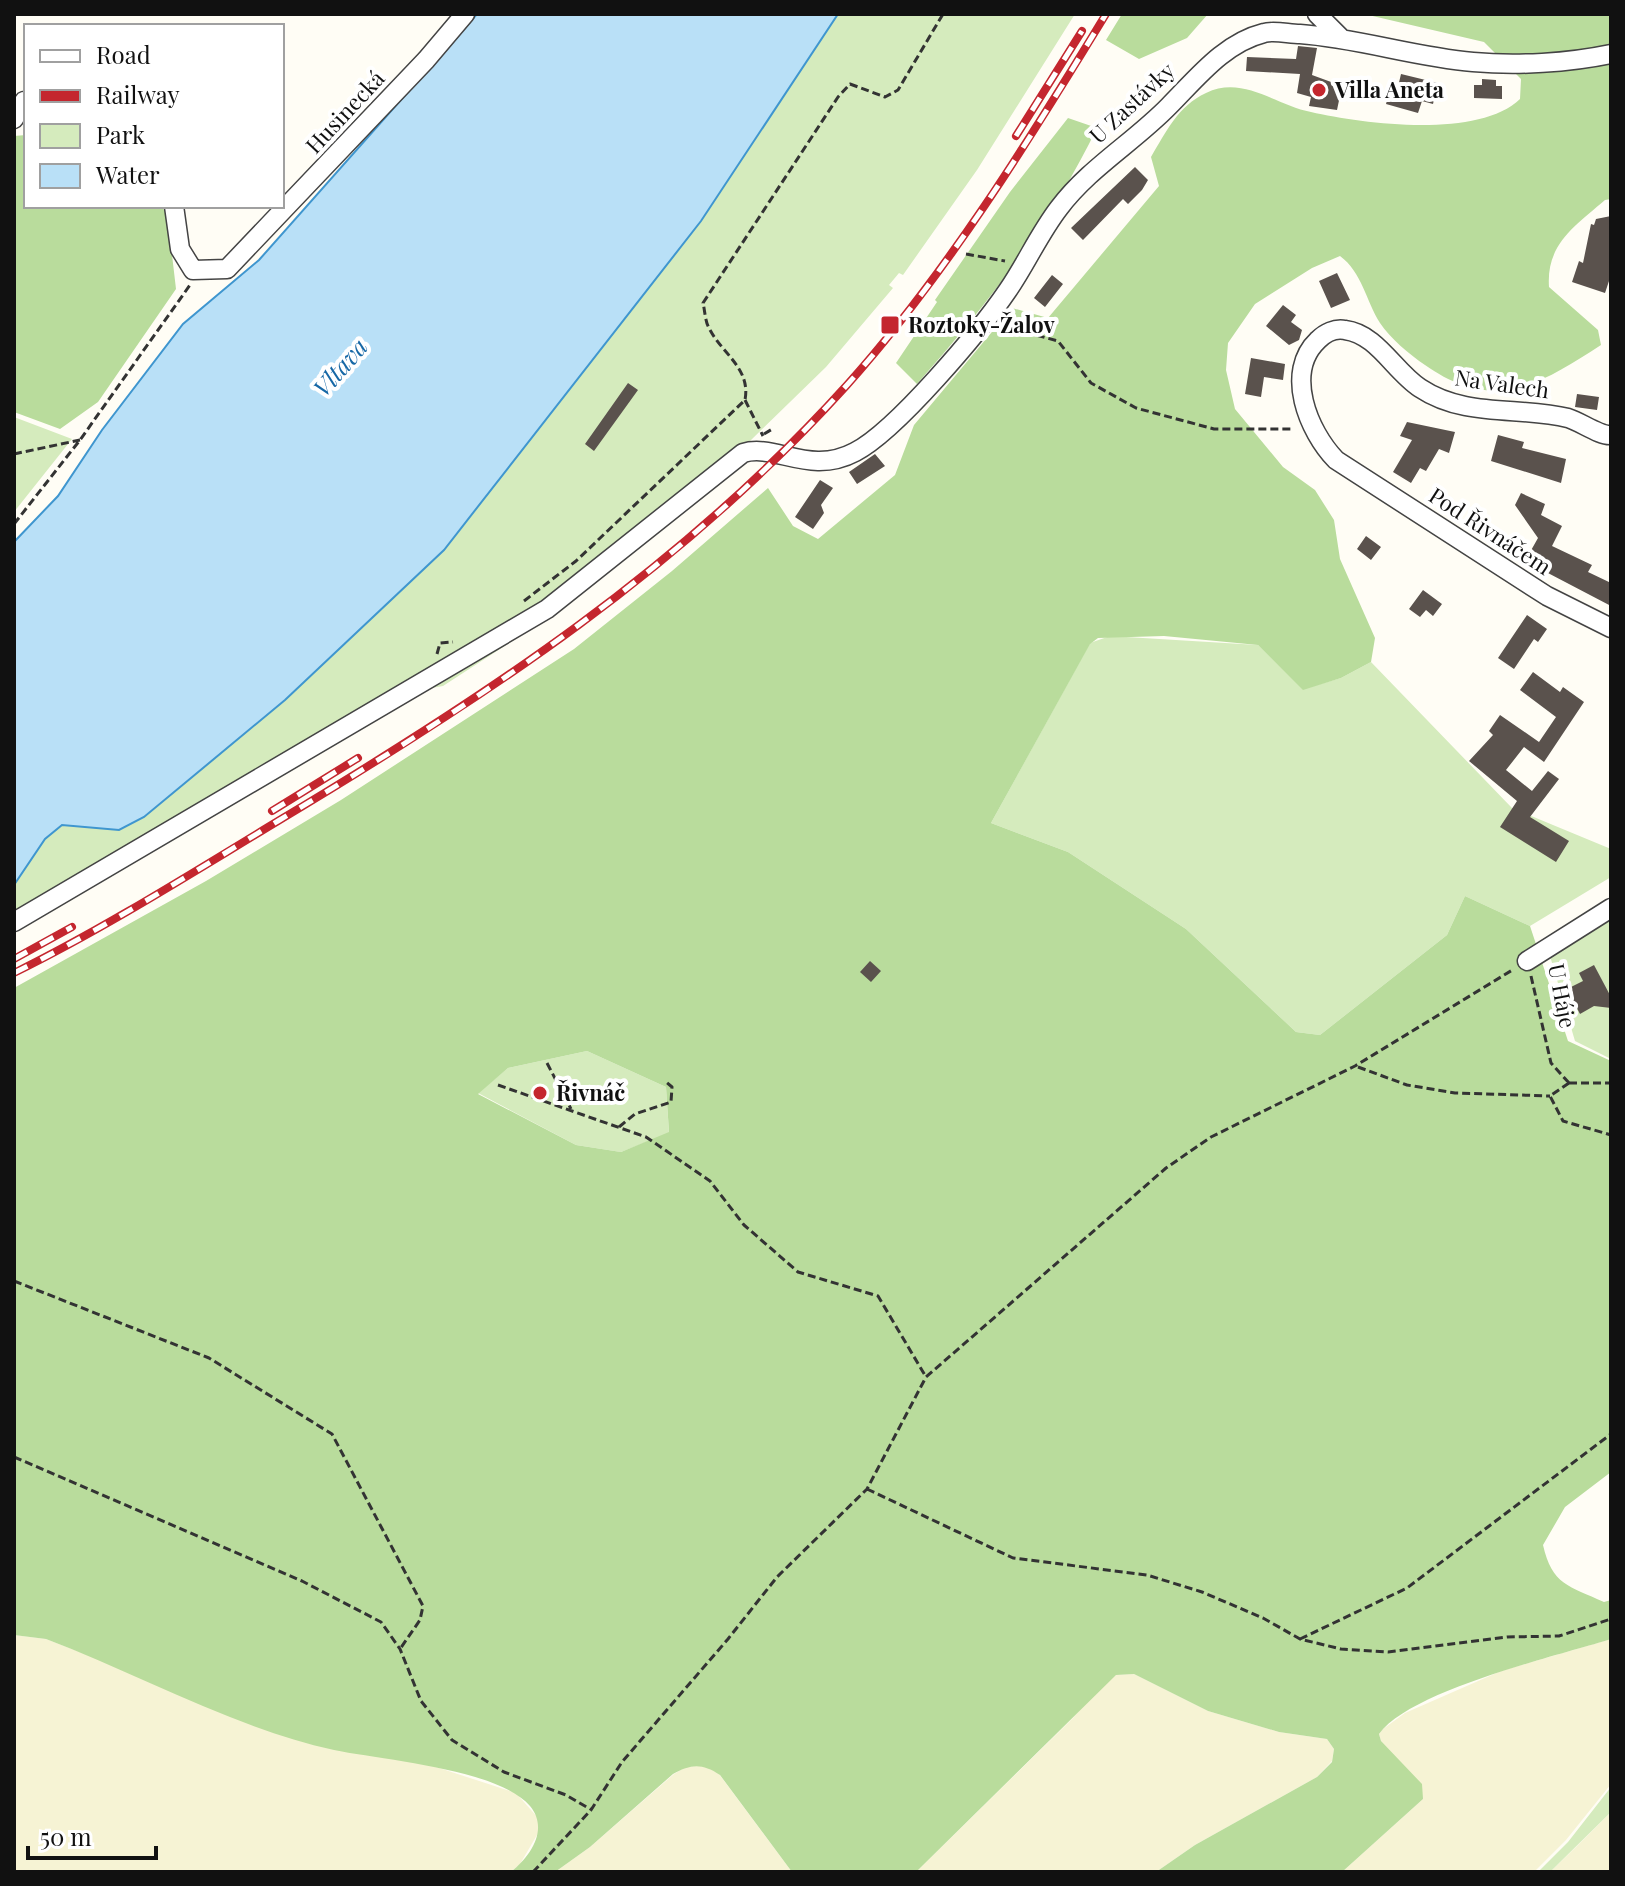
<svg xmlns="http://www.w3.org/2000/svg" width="1625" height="1886" viewBox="0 0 1625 1886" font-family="'Playfair Display',serif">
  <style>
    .farmland { fill: #f6f3d4 }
    .green { fill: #d5ebbd }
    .forest { fill: #b9dc9c; fill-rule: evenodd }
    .water { fill: #b9e0f7; stroke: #3f96cf; stroke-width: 2 }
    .building { fill: #5a524d }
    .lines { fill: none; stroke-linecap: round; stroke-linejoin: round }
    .minor-casing { stroke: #444; stroke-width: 21 }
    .path { stroke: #333; stroke-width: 3; stroke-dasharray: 8 4; stroke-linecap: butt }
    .minor { stroke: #fff; stroke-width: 18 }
    .rail-casing { stroke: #c4262e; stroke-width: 8 }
    .rail { stroke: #fff; stroke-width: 5; stroke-dasharray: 15; stroke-linecap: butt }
    .poi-dot { fill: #c4262e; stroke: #fff; stroke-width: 3 }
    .labels { text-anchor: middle; stroke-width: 8; stroke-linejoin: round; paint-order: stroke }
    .poi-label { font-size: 22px; font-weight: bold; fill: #111; stroke: #fff; text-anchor: start }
    .street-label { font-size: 22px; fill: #111; stroke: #fff }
    .water-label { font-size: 24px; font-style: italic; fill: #1768a6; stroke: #fff }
  </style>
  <rect width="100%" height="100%" fill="#fffdf5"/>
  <path class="farmland" d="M14,1635L46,1639L333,1749L430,1765L516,1793L539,1819L540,1830L520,1864L511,1872H14Z
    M1611,1639V1784L1566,1840L1534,1872H1342L1423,1799L1381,1741L1379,1734L1383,1729L1405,1713L1501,1671Z
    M1134,1674L1208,1711L1279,1732L1327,1739L1334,1749L1332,1761L1317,1777L1195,1845L1156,1872H916L1073,1718L1103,1683L1116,1675Z
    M705,1765L719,1774L792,1872H555L590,1847L674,1774L686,1767Z
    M1611,1812V1872H1550L1575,1848Z"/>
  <path class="green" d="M838,14H1075L977,170L903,275L899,273L889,285L893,288L826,367L750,441L740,458L551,616L443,686L403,693L14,915V885L45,839L62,825L119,830L285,700L444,550L701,221Z
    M14,417L72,439L14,512Z
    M1110,636L1258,645L1303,689L1341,678L1371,662L1512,808L1611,849V877L1530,926L1465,896L1447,935L1320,1035L1296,1032L1186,929L1068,852L991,823L1090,643Z
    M1611,920V1059L1575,1041L1550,956Z
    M587,1051L666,1087L669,1133L621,1152L576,1145L478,1093L508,1068Z
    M1611,1787V1812L1550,1872H1538L1568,1842Z"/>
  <path class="forest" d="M1122,14H1208L1187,38L1139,59L1106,40Z
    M1364,14H1611V199L1605,200C1575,226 1546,244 1549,287L1598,330L1601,345C1538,386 1493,413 1425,365C1410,355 1390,338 1380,323C1366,301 1362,272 1340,256L1312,268L1255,304L1228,343L1226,370L1235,409L1283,467L1315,490L1334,520L1340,559L1375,638L1371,662L1341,678L1303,690L1258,645L1164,636L1098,638L1090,644L991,823L1068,852L1186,929L1296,1032L1320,1035L1447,935L1465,896L1530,926L1568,1041L1611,1061V1472L1565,1507L1543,1545C1552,1585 1569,1586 1604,1602L1611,1600V1639C1557,1656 1411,1690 1379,1734L1381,1741L1422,1784L1423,1799L1342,1872H1156L1195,1845L1317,1777L1332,1762L1334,1749L1327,1739L1279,1732L1208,1711L1134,1674L1116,1675L916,1872H792L720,1775C702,1763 691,1764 673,1774L590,1847L555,1872H511C531,1856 549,1829 530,1806C499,1769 382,1760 334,1750C234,1728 141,1675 46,1639L14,1635V988L206,881L341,800L574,649L672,571L768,488L793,526L818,539L895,475L914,425L1012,308L1048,318L1159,186L1151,157C1166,132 1178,106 1206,93C1243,75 1275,105 1311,112C1363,124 1479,139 1520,99L1521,79L1484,42ZM587,1051L666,1087L669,1132L621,1152L576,1145L478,1094L508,1068Z
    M1068,118L1097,128C1051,223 986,306 917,384L896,363L937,302L935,300L1010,192Z
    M26,135V206H159L167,212L176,289L98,402L60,429L14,412V136Z"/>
  <path class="water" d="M477,14H838L701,221L444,550L285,700L144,817L119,830L62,825L45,839L14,885V542L58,496L102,430L183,324L259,260Z"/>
  <path class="building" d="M1298,46L1317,48L1312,75L1342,86L1337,110L1309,106L1311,97L1297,93L1300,74L1246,71L1247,57L1296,59Z
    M1401,74L1438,83L1433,104L1422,101L1418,113L1386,104L1390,90L1397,91Z
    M1482,79L1496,80V86H1502V99L1474,98V85H1482Z
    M1135,167L1148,180L1142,190L1128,204L1123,199L1083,240L1071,228Z
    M1611,216V275L1605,293L1572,282L1579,261L1583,263L1591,224L1594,225L1596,219Z
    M1337,273L1350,300L1331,308L1319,281Z
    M1052,275L1063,284L1045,307L1034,298Z
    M1283,305L1296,315L1291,322L1302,330L1299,340L1289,345L1266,326Z
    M1251,358L1285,364L1283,380L1264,377L1261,397L1245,394Z
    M628,383L638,390L594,451L585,444Z
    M1577,394L1599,397L1597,410L1575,407Z
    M1407,422L1455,432L1449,453L1439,449L1426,471L1420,468L1411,483L1393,472L1412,440L1400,436Z
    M1498,435L1524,442L1522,448L1566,459L1561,483L1491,461Z
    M875,454L885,466L857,484L849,472Z
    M820,480L833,488L821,505L824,513L813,529L795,517Z
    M1521,493L1545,504L1541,515L1562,526L1552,546L1592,565L1588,572L1611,583V606L1525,561L1538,538L1515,505Z
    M1366,536L1381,547L1371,560L1357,549Z
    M1423,590L1442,604L1433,616L1426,610L1420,617L1409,609Z
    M1527,615L1547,629L1538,642L1534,639L1514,669L1498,658Z
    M1533,672L1560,692L1563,687L1584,702L1544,762L1524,747L1506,770L1532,791L1548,771L1559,779L1530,817L1569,841L1556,862L1500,827L1517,801L1469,761L1493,735L1489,731L1500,715L1539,742L1556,717L1520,690Z
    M870,961L881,971L871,982L860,972Z
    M1594,965L1611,997V1008L1594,1006L1580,1014L1567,989L1583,981L1579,973Z"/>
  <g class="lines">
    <defs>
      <path id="minor" d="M1317,14L1340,37
        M14,119L24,101
        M174,206L180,249L193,270L227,269L426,60L465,14
        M1611,435C1600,436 1581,422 1568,418C1519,406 1465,418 1420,388C1394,371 1377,334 1345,330C1335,328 1325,333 1318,340C1284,372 1308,431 1336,460L1547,596L1611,628
        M14,922L547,609L743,453C775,443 810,476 855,452C896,431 980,331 1008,290C1026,264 1039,234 1059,208C1089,168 1134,142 1169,106C1197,78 1224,43 1264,33C1274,30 1289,34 1300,34C1358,38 1414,57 1473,62C1517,66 1568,63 1611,54
        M1527,961L1611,908"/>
    </defs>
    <use href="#minor" class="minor-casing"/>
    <path class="path" d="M966,254L1005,261
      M1002,326L1058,341L1091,383L1136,408L1214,429H1294
      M745,400L763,436
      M764,434L774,428
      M14,454L80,440
      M14,524L80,440L190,285
      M524,601L576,561L745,400C751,368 722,354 709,328C705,321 705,311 703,303L838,97L850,84L885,97L898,90L943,14
      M437,654L440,643L453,642
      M1531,976L1551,1063L1569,1083
      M547,1063L571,1109
      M1358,1067L1407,1085L1455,1093L1550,1096
      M1569,1083L1550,1096L1563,1121L1611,1135
      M1569,1083H1611
      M498,1085L646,1137L710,1181L744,1225L798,1272L878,1296L926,1377
      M619,1127L635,1114L671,1102L672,1087L665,1081
      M14,1281L209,1358L332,1434L423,1606L420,1620L400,1649
      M14,1457L302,1581L381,1622L400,1649L421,1701L452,1740L504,1772L566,1795L590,1809
      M867,1489L1013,1558L1147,1575L1202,1592L1263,1618L1300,1639L1341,1649L1388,1652L1507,1637L1559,1636L1611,1619
      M1300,1639L1407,1588L1611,1434
      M533,1872L591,1810L622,1762L728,1639L777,1577L867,1489L926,1377L1166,1168L1211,1137L1355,1066L1514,969"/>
    <use href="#minor" class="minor"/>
    <defs>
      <path id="rail" d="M1016,136L1082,31
        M272,811L358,758
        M14,959L72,927
        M14,973C105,928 192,873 278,821C487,696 682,568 847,385C947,273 1028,142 1106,14"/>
    </defs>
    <use href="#rail" class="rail-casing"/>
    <use href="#rail" class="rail"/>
  </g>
  <g class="poi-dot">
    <circle cx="1319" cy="90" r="8"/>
    <rect x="880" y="315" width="20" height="20" rx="4"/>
    <circle cx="540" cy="1093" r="8"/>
  </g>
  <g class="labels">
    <g class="poi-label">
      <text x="1335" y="98">Villa Aneta</text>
      <text x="908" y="333">Roztoky-Žalov</text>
      <text x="556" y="1101">Řivnáč</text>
    </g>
    <g class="street-label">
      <text transform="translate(1132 103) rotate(-43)" y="8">U Zastávky</text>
      <text transform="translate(345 112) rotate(-47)" y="8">Husinecká</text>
      <text transform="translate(1502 384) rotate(8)" y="8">Na Valech</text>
      <text transform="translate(1490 531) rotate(33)" y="8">Pod Řivnáčem</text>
      <text transform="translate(1562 996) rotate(79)" y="8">U Háje</text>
    </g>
    <g class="water-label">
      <text transform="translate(341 368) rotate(-49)" y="8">Vltava</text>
    </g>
  </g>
  <rect width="1625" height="1886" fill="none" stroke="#111111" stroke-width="32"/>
  <rect x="24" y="24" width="260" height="184" fill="#ffffff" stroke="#a0a0a0" stroke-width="2"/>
  <rect x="40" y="50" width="40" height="12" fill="#ffffff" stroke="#a0a0a0" stroke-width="2"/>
  <text x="96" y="64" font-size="24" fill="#111111">Road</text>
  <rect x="40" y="90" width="40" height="12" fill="#c4262e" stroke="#a0a0a0" stroke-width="2"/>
  <text x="96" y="104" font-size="24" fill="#111111">Railway</text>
  <rect x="40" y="124" width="40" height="24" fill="#d5ebbd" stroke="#a0a0a0" stroke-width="2"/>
  <text x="96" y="144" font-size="24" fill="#111111">Park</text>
  <rect x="40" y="164" width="40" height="24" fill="#b9e0f7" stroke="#a0a0a0" stroke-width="2"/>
  <text x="96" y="184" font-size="24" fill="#111111">Water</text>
  <path d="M28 1846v12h128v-12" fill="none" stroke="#111111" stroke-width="4"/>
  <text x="40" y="1846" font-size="24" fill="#111111" stroke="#ffffff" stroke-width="6" paint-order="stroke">50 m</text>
</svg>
